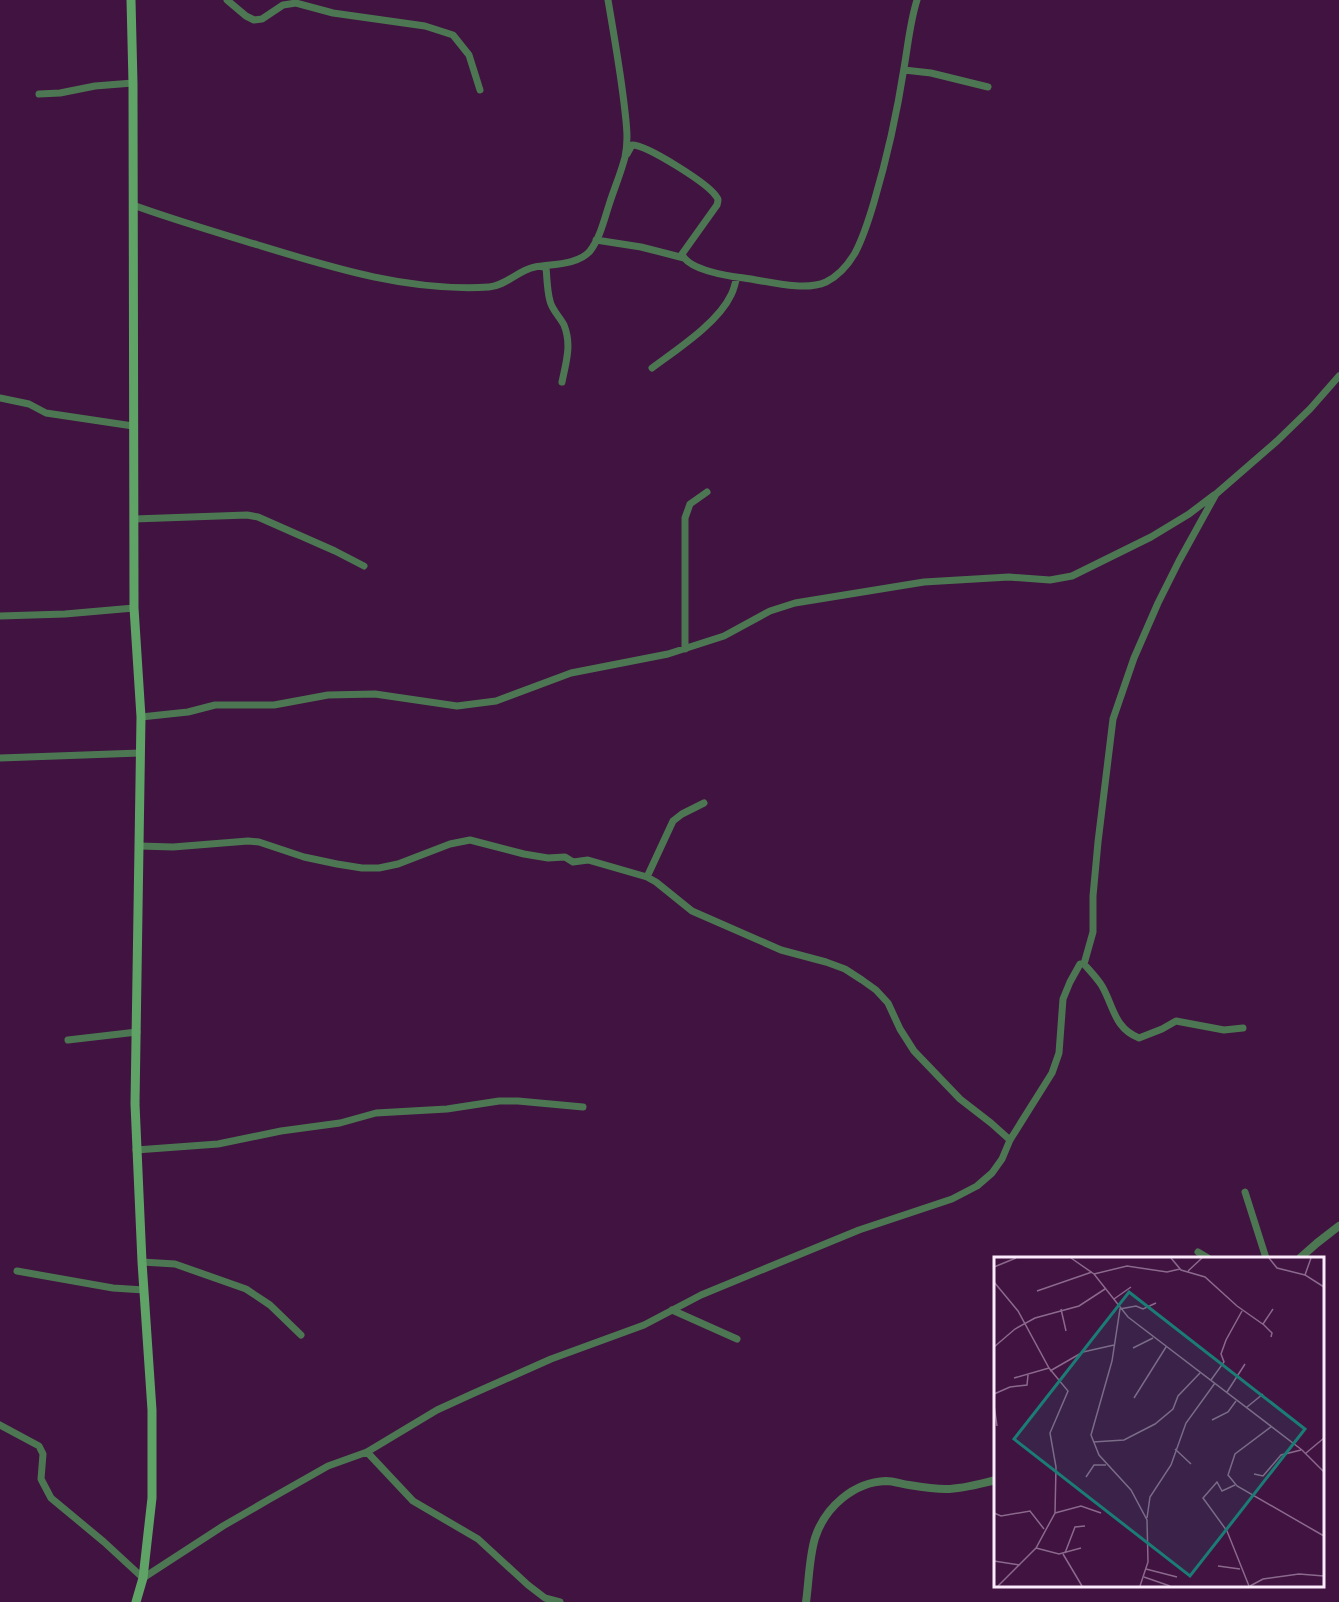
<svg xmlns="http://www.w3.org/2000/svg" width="1339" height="1602" viewBox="0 0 1339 1602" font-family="Quicksand,sans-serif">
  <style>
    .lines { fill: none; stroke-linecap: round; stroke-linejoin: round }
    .minor { stroke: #4d7752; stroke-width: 7 }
    .tertiary { stroke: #4d7752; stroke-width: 8 }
    .secondary { stroke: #5fa367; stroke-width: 9 }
    .inset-road { fill: none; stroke: #8b698c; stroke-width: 1.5 }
    .view { fill: #1b7c75; fill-opacity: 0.15; stroke: #1b7c75; stroke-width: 3 }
    .inset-edge { fill: none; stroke: #fcebfc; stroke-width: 3 }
  </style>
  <rect width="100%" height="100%" fill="#401341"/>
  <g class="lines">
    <path class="minor" d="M227,0L246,16L254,20L262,19L283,5L296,3L333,13L425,26L453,35L469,55L480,90
      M904,70L931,73L988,87
      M39,94L60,93L95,86L133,83
      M627,154L632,145C647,145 707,183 716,196C719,200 718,200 717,205L682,254C688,270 728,276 744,278C767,281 804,292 826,282C838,276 848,265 855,253C863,238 869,219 874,202C887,158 897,113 904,68C908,45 910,22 917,0
      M133,205C174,220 216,232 258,245C333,268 410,292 489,287C506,286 518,270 535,267C552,264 578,265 590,251C600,238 604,220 609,205C614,189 621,173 625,157C629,139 626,121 624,103C620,69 614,35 608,0
      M596,240L641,247L684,258
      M543,267H546C547,278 547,290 550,301C552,310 560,317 564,325C572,345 566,362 562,382
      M652,368C676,350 718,323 731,295C734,290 735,283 737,277
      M0,398L29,404L46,413L133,426
      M134,519L247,515L258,517L335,551L364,566
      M0,616L65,614L134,608
      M685,649V518L690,504L707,492
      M141,717L188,712L215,705H274L328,695L375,694L457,706L496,701L571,673L668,654L724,636L770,611L795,603L924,582L1009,577L1050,580L1072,576L1151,537L1189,514L1214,495
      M0,758L140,753
      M139,846L173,847L248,841L259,842L304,857L337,864L362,868H379L398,864L450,844L470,840L524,854L548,858L565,857L573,862L588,860L647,877L656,882L692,911L781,950L826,962L845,969L862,980L876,990L888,1003L900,1029L914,1051L960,1099L991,1123L1010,1140
      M647,877L673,821L682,814L704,803
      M1084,964C1090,971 1097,978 1102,986C1114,1007 1114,1028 1139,1038L1162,1029L1176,1021L1224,1030L1243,1028
      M68,1040L137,1032
      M136,1150L218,1144L281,1131L340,1123L376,1113L447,1109L499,1101H518L583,1107
      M1245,1192L1266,1258
      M1198,1252L1208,1258
      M142,1262L175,1264L246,1289L270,1305L301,1335
      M17,1271L113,1288L144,1290
      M672,1310L737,1339
      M0,1425L39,1446L43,1454L41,1479L51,1498L104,1542L143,1578L223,1526L268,1500L328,1466L367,1452L437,1410L472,1394L551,1359L644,1325L701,1295L859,1230L952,1199L977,1186L992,1173L1002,1159L1010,1140L1052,1073L1059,1053L1063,999L1070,982L1080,964H1084L1093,932V896L1098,842L1113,719L1134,658L1158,603L1179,561L1216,494L1277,441L1310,409L1339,376
      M367,1452L413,1501L478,1539L528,1585L545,1598L560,1602"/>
    <path class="tertiary" d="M1300,1258L1317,1243L1339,1226
      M806,1602C809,1581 809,1558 815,1538C825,1507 854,1482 886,1481C894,1481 901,1484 909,1485C921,1487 934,1489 946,1489C963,1489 979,1484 996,1480"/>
    <path class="secondary" d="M131,0L133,83L134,608L141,717L135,1104L142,1262L152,1410V1498L143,1578L136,1602"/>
  </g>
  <g transform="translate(994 1257)">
    <rect width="330" height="330" fill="#401341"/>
    <path class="inset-road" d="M77,1L100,17L134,60L308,193L330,215M177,1L187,13L211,20L243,49L270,68L278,76L277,80M275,1L283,11L311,18M317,1L311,18L330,30M0,10L22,1M194,14L208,1M100,17L133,9L173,15L186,12M0,25L24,54L55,111L74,134L56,176L62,210L61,256L42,291L4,329M43,34L98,15M120,42L137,30M67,52L72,74M269,67L279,52M0,90L21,72L41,61L85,49L111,32M139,91L159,81M56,114L89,95L120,88M20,121L55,111M217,123L230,105L227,97L232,83L248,54M233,135L251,107M0,137L16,130L33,128L34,118M140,141L172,90M0,148L3,169M253,150L269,137M218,163L234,155L242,144M278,169L241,197L234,218L243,229L330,279M99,185L130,183L161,167L179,152L184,139L206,116M181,192L197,207M312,196L330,181M260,217L269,219L287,198L307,193M92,220L100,208H112M241,228L228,234L223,225L209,241L233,274L255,329M0,256L7,259L36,254L50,272M61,256L87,249L107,256M153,261L156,240L177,208L192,166L221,126M42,291L65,297L87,291M71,296L81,270L91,269M69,297L88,329M0,304L26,308M224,309L246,312M152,312L183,320M150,320L176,329M146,329L154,305L153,263L137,233L105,198L97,178L118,104L126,52L142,49L149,52L162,46M256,329L269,322L305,317L330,319"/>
    <path class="view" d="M135,35L311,172L196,319L20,182Z"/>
    <rect width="330" height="330" class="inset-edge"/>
  </g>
</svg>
